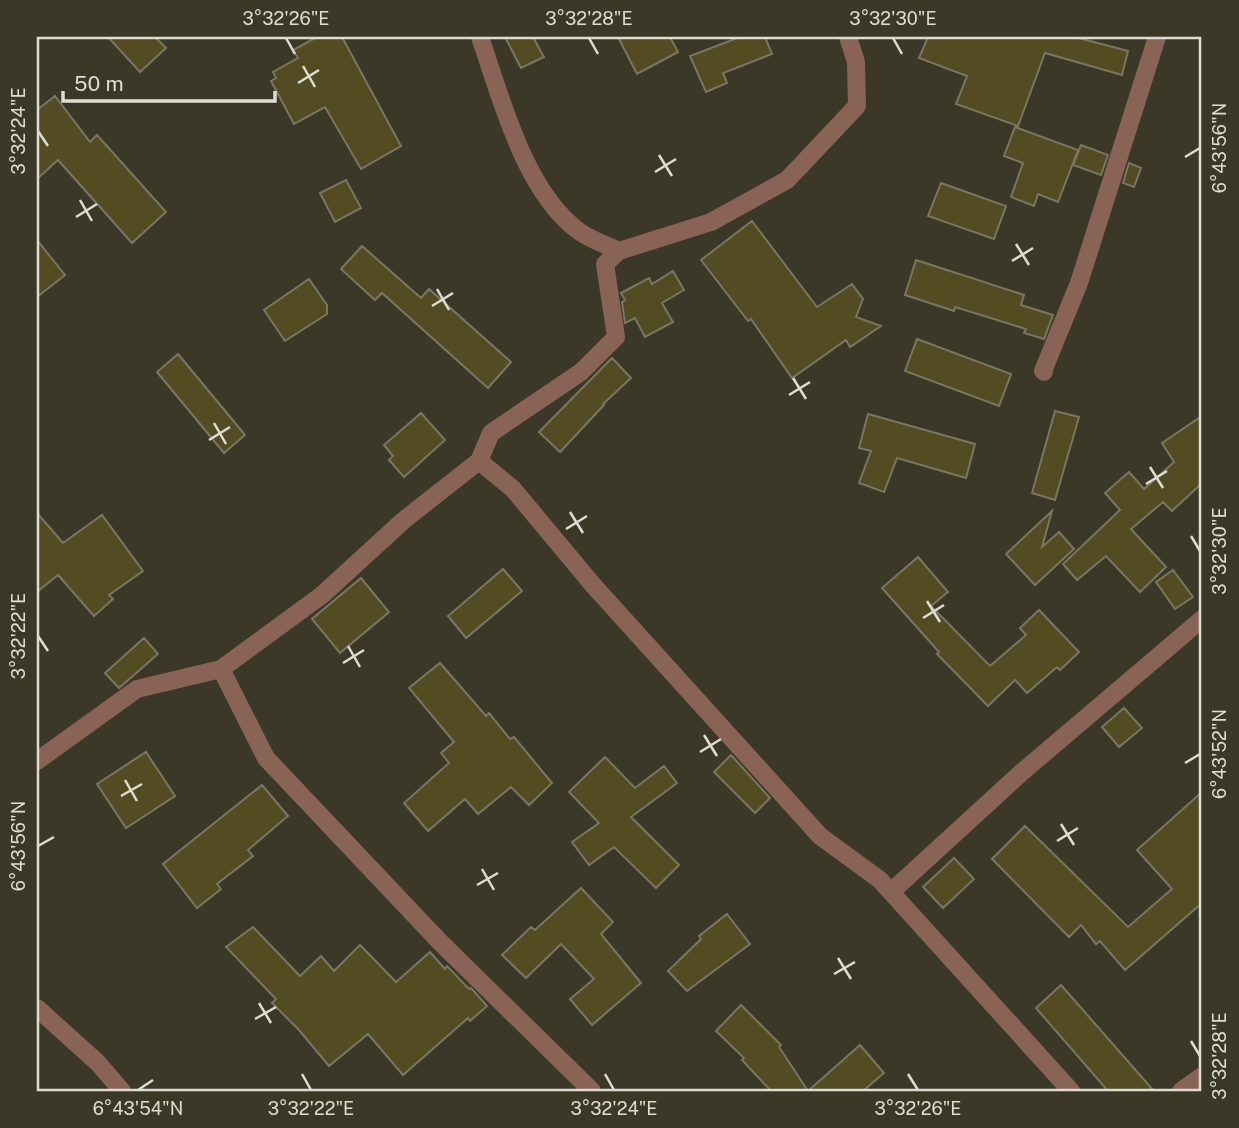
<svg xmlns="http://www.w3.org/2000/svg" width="1239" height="1128" viewBox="0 0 1239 1128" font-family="'Public Sans',sans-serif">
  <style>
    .building { fill: #534b22; stroke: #7a7664; stroke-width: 2 }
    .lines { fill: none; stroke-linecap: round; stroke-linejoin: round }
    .minor { stroke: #8a6357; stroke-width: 18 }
    .ticks { fill: none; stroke: #deddd3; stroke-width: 2.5 }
    .neatline { fill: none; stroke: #deddd3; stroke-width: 2.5 }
    .ticks-label { font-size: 18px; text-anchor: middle; fill: #deddd3 }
  </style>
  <rect width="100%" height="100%" fill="#3b3828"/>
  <path class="building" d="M108,37H155L166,48L140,72Z
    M317,37H342L401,146L361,169L325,107L294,124L271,81L276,78L273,72L298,58L293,50Z
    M505,37H533L544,57L521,68Z
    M618,37H670L678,52L637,74Z
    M740,37H765L772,54L723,73L727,83L706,92L690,56Z
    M928,37H1075L1128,51L1122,75L1045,53L1018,126L956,104L967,76L919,58Z
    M55,96L90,142L97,135L166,212L132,243L58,160L37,179V110Z
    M1015,127L1078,150L1058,202L1038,194L1034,206L1011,197L1023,163L1004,156Z
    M1081,145L1108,155L1101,175L1073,165Z
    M1129,163L1141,168L1134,187L1123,183Z
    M346,180L361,208L335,222L320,193Z
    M941,183L1006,206L994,239L928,216Z
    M752,221L817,307L852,284L863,299L856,317L881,326L850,347L846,340L792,378L751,319L748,321L701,260Z
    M37,240L65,275L37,297Z
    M362,246L421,298L429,289L511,362L488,388L382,293L375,300L341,269Z
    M916,260L1024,295L1021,305L1053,315L1044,339L1024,333L1026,329L955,307L954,311L905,295Z
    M673,271L684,290L662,303L673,322L645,337L635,318L625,323L622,302L625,300L621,293L649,278L652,284Z
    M309,279L327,305V314L285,341L264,310Z
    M917,339L1011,374L999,406L905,371Z
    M178,354L245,435L224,453L157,372Z
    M612,358L631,378L603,404L604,405L560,452L539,432Z
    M1055,411L1079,417L1055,500L1032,493Z
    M421,413L445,440L404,477L389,460L393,456L384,445Z
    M868,414L975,444L966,478L897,458L884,492L859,483L871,451L859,448Z
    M1202,416V483L1172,511L1163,502L1131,529L1166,567L1140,592L1106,556L1077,580L1063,564L1120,510L1105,493L1129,472L1144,489L1174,462L1162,443Z
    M1052,511L1042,547L1059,532L1074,549L1035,585L1006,554Z
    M37,513L63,543L102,515L143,571L109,595L113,599L94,616L58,575L37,592Z
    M918,557L948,592L931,606L990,666L1026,635L1020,628L1039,610L1079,652L1060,670L1057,667L1027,693L1015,680L988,706L937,654L939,652L882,588Z
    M503,569L522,591L466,638L448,616Z
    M1173,570L1193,597L1175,609L1156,582Z
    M361,578L389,612L340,653L312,619Z
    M144,638L158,654L119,688L105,673Z
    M440,663L486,716L489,713L510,739L514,737L552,783L529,805L511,787L478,814L465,799L428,831L404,803L449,763L441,753L454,742L409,688Z
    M1124,708L1142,728L1119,747L1102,727Z
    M146,752L175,796L126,828L97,784Z
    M731,755L770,798L755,813L714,772Z
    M605,757L635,788L664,766L677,783L631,817L679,865L656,888L614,847L589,865L572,842L599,823L569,792Z
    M262,785L288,816L248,850L253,856L217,884L221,889L197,908L163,864Z
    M1202,792V903L1125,970L1100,941L1096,944L1081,925L1069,937L992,859L1025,826L1128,927L1172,889L1137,850Z
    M954,858L974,879L943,908L923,887Z
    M581,888L613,922L601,934L641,983L592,1025L570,999L594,979L561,944L526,978L502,955L531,927L535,930Z
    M727,914L750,944L687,991L668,971L701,939L699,936Z
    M253,927L300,976L321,956L334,971L360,945L396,982L430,952L445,969L447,966L469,989L471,988L487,1006L470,1021L468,1018L403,1075L368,1034L329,1066L299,1030L272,1003L276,999L226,947Z
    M1061,985L1154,1091H1108L1036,1008Z
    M741,1005L781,1045L779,1047L808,1091L860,1045L884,1073L863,1091H771L742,1060L744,1058L716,1031Z"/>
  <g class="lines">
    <path class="minor" d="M480,37C501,98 525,193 580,232C591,240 607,245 619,251
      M1044,372L1043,371L1079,283L1157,37
      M479,461L491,433L581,372L616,337L605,264L619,251L711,222L787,180L857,106L856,62L848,37
      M221,669L266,758L440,942L592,1091
      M37,761L137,689L221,669L322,595L404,520L479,461L513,489L593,585L820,836L880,880L1071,1091
      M891,892L1021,773L1202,619
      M37,1008L98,1063L122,1091
      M1181,1091L1202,1076"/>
  </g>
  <path class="ticks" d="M286,38L295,54M589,38L598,54M893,38L902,54M303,66L315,87M298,83L319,70M38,131L48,146M659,155L672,176M1185,157L1200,148M655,172L676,159M80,200L92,221M76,217L97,204M1016,244L1029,265M1012,261L1033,248M437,289L449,310M432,306L453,293M793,378L806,399M789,395L810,382M214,423L226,444M209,440L230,427M1150,467L1163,488M1146,484L1167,471M570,512L583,533M566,529L587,516M1191,536L1200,551M927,601L940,622M923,618L944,605M38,636L48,651M348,646L360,667M343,663L364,650M704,735L717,756M700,752L721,739M1185,763L1200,754M125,780L137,801M121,796L142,784M1061,824L1074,845M1057,841L1078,828M38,846L54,837M482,869L494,890M477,885L498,873M838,958L851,979M834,974L855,962M259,1003L271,1023M255,1019L276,1007M1191,1041L1200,1056M302,1074L311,1090M605,1074L614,1090M908,1074L918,1090M138,1090L153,1080"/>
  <rect width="1239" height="1128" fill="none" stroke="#3b3828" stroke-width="77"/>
  <path d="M63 91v10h212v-10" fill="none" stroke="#deddd3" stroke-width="3.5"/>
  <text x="74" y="91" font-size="21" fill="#deddd3" stroke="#3b3828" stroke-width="5" paint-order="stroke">50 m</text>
  <rect x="38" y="38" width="1162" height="1052" class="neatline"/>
  <g class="ticks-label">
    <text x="286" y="25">3°32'26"E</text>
    <text x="589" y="25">3°32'28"E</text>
    <text x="893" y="25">3°32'30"E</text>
    <text transform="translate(19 131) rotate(-90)" y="6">3°32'24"E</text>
    <text transform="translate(1220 148) rotate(-90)" y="6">6°43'56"N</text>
    <text transform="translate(1220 551) rotate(-90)" y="6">3°32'30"E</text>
    <text transform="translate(19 636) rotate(-90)" y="6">3°32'22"E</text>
    <text transform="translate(1220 754) rotate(-90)" y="6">6°43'52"N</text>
    <text transform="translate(19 846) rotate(-90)" y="6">6°43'56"N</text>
    <text transform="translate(1220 1056) rotate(-90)" y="6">3°32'28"E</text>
    <text x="138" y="1115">6°43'54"N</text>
    <text x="311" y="1115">3°32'22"E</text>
    <text x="614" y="1115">3°32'24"E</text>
    <text x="918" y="1115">3°32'26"E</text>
  </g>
</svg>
